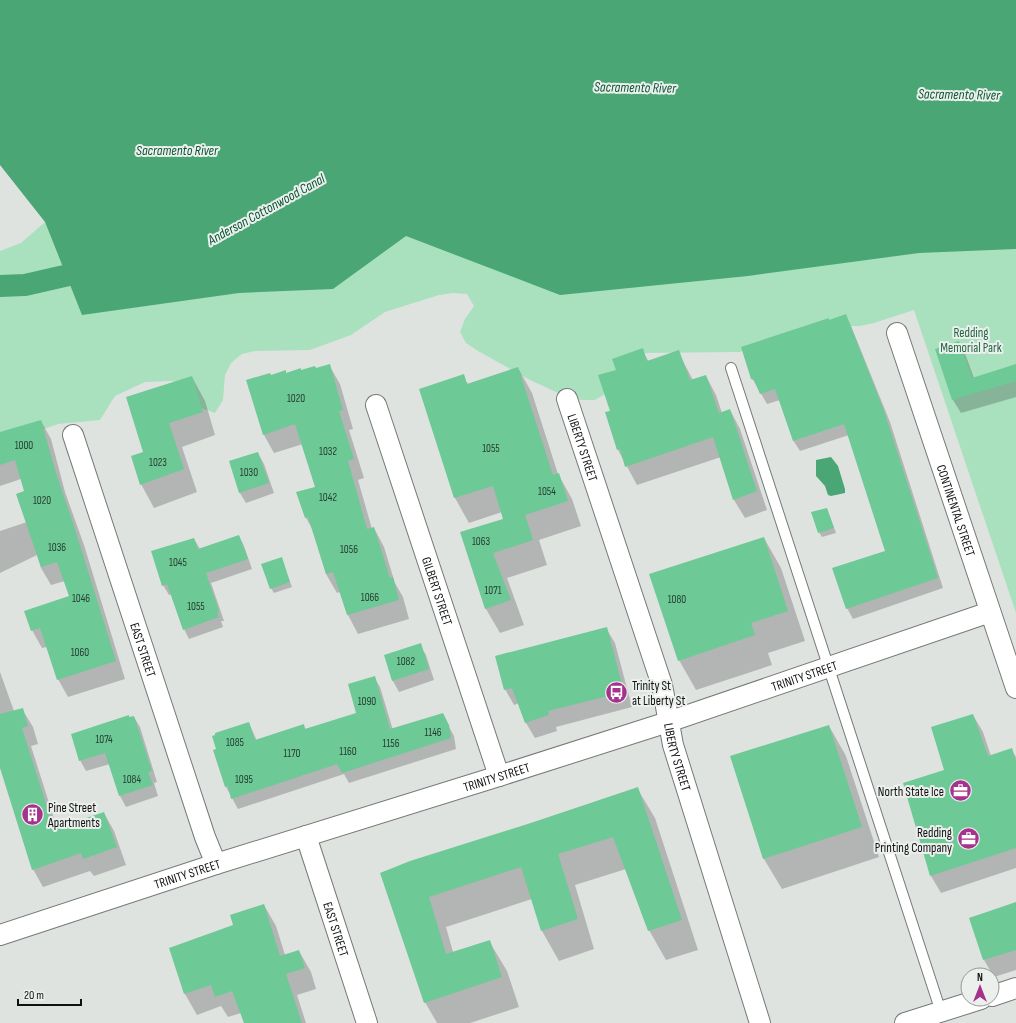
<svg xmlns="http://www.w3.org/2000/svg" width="1016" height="1023" viewBox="0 0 1016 1023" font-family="'Sofia Sans Condensed',sans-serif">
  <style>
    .green { fill: #a9e1be }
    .water { fill: #4aa775 }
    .shadow { fill: #0003 }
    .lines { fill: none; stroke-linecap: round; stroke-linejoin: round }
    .canal { stroke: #4aa775; stroke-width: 22 }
    .building { fill: #6dc996 }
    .lane-casing { stroke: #767a77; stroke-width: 12 }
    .street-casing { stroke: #767a77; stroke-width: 22 }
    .lane { stroke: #fff; stroke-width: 10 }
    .street { stroke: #fff; stroke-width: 20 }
    .labels { text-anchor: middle; stroke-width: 4; stroke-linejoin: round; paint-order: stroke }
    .number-label { font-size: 11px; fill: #263f32 }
    .park-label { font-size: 13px; fill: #226543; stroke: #ecf0ed }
    .street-label { font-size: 13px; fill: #0f1110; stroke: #ecf0ed }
    .poi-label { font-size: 13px; fill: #0f1110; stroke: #ecf0ed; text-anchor: start }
    .water-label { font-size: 14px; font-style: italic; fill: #0a5433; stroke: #ecf0ed }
  </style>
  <rect width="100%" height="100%" fill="#dfe3e0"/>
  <path class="green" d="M45,222L77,302L392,228L1016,224V613L914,310L874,323L860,326L805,327L740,352L642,353L607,393L595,400H582L569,398L530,380L478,351L466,343L460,332L465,319L474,306L467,294L453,293L439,295L385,312L351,335L310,350L255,351L242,354L231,363L225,375L223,400L215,413L201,408L185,385L172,381L145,382L115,396L100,420L58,424L30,434H0V251L21,243Z"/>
  <path class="water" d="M0,0H1016V249L919,253L748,276L560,295L406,236L333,289L239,293L82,315L45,222L0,165Z
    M831,457L838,466L845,489V493L831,496L828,495L825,486L816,476V460Z"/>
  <path class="shadow" d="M845,315L851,326L890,422L943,588L853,619L847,608L887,552L849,435L800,451L793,440L780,400L767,404L752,378L829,321Z
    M959,342L966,356L974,378L1016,365V397L961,413L953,400Z
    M642,350L649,362L678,352L693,380L706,376L716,395L722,413L730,410L740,429L767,510L745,518L734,500L721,457L637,485L618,450L606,413L611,411L617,370Z
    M329,365L340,384L353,429L349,430L364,478L358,480L372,529L374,528L384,547L395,583L403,597L409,619L358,634L348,615L340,592L337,593L326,574L313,530L306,518L297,493L316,487L303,444L274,453L264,435L271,376L316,369Z
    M518,368L532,393L558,474L572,499L581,526L539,540L547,565L507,578L524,625L500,633L486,609L461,533L504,519L502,512L469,523L455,498L421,390L463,376L468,384Z
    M192,377L205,401L215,435L182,447L197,492L154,508L141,484L144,453Z
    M41,421L51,439L65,492L84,545L125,679L68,697L58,679L47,647L42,648L32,630L70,597L65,581L51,585L41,568L37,555L0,573V531L27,522L25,492L21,479L0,486V433Z
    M258,453L264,464L274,493L246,503L240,493L230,461Z
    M829,514L836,533L822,537L819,532Z
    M239,536L244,546L252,569L211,583L224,621H221L223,627L189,639L184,629L172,594L169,595L163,585L194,539L200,549Z
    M764,538L781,568L805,641L768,653L772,665L696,690L679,660Z
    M281,559L292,587L274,593L271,588Z
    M606,628L615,643L632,707L556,727L557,731L535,738L526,723L519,703L514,705L505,689Z
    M420,645L426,655L434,680L399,692L393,681L386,655Z
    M0,672L14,711L22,709L33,727L38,744L31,746L57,828L104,813L114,831L126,865L94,876L90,871L43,887L33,869L0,766Z
    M374,677L380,687L393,730L448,725L454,736L456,749L349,783L344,774L238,809L226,787L215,750L249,723L257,741L303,726L306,729L358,714Z
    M973,715L983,732L991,756L1011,749L1016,757V868L941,893L931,876L904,784L946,771Z
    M134,717L140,727L157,782L154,783L158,796L126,807L120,796L110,764L86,771L80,760Z
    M829,726L846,756L879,857L782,889L764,859L731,757Z
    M637,788L655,818L698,950L666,960L649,930L626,869L575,885L594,949L559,961L542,931L532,899L446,927L453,952L489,941L507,971L519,1007L470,1023H437L425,1002L381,873Z
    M1016,904V970L994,977L984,960L970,918Z
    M264,905L276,926L285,955L299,951L311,972L316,989L297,995L306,1023H244L241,1013L228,1017L221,1006L197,1015L185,994L234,926Z"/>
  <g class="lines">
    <path class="canal" d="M0,286L25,285L95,269"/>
  </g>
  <path class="building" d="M846,314L884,411L938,578L846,609L832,568L885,551L844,424L793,441L775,389L760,394L754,380L751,379L741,347L829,318V320Z
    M959,341L972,378L1016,364V381L952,400L935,349Z
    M643,348L647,361L679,350L690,380L706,375L719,413L730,409L757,491L733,500L713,437L625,467L620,449L617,450L605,412L610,411L598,375L616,370L612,359Z
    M330,364L343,410L339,411L354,459L348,461L367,529L374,527L390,578L393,577L399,600L347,615L333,572L326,574L308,517L305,518L296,492L315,487L295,424L263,435L246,380L270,373L271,375L286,370V373L301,368V370L315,366L316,368Z
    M518,367L553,475L559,473L568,501L525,515L533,540L493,553L511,600L485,609L460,532L503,519L493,486L454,498L419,389L464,374L467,384Z
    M192,376L203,412L169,423L184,469L140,485L131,456L143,452L126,397Z
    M41,420L56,473L74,526L116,661L57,680L40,628L31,631L24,611L69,596L57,562L41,567L16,494L24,491L15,460L0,465V432Z
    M258,452L269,483L239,493L229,461Z
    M827,508L834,528L818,533L811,512Z
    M239,535L248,559L206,573L219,611L217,612L219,617L183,630L167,584L162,586L151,551L194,538L198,549Z
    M764,537L788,611L751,623L755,635L678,661L649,574Z
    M282,557L290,582L270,589L261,564Z
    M607,627L624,692L548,711L549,715L525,723L512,688L504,690L495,656Z
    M421,643L429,669L392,681L384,655Z
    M375,676L390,729L443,713L449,725L451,738L342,773L337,764L231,799L228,786L225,787L213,750L216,749L212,736L215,735V733L249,722L255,740L304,724L305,729L356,713L348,684Z
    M23,708L28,726L22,728L54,829L104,812L117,847L83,859L81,853L32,870L0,768V714Z
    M973,714L988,756L1012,748L1016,761V848L930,876L903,783L944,770L931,727Z
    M129,715V717L134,716L152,771L148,772L153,785L119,796L105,753L79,761L71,734Z
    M829,725L862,827L763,859L730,756Z
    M638,787L682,920L648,931L613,837L558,854L578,919L541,931L521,867L429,897L446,954L490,940L502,977L424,1003L380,873L410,861L534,822Z
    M1016,902V950L983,960L969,918Z
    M264,904L280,956L299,950L305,968L286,974L302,1023H244L232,991L215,997L211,985L184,994L169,948L233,925L230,915Z"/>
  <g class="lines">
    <defs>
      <path id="lane" d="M731,368L941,1012"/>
      <g id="street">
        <path id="s1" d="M897,333L1016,688"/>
        <path id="s2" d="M567,399L662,685L673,745L760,1023"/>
        <path id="s3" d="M376,405L499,776"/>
        <path id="s4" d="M73,435L205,837L216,864"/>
        <path id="s5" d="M306,836L367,1023"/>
        <path id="s6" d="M0,935L216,864L499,776L668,722L990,612"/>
        <path d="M992,996L1016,988"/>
        <path d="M905,1023L981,999"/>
      </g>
    </defs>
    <use href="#lane" class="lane-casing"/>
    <use href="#street" class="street-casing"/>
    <use href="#lane" class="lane"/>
    <use href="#street" class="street"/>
  </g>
  <defs>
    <symbol id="bus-disc" viewBox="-11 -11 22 22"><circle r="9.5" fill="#a5338d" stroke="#ecf0ed"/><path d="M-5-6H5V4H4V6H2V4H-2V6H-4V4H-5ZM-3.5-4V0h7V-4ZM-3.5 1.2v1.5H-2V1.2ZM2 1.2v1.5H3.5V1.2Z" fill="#fff"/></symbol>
    <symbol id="office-disc" viewBox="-11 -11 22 22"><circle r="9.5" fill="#a5338d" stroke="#ecf0ed"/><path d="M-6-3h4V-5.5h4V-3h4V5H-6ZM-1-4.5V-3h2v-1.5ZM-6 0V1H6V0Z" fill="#fff"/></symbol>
    <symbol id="building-disc" viewBox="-11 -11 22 22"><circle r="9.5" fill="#a5338d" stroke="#ecf0ed"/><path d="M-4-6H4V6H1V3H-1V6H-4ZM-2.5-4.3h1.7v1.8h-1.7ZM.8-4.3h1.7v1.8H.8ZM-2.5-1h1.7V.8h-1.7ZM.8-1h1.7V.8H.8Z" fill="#fff"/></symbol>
  </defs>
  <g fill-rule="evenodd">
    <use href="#bus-disc" x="604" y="680" width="25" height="25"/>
    <use href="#office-disc" x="948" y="778" width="25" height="25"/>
    <use href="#building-disc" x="20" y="802" width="25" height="25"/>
    <use href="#office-disc" x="956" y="826" width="25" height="25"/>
  </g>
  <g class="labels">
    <g class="number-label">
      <text x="296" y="402">1020</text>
      <text x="24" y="449">1000</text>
      <text x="491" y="452">1055</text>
      <text x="328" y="455">1032</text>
      <text x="158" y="466">1023</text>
      <text x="249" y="476">1030</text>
      <text x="547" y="495">1054</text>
      <text x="328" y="501">1042</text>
      <text x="42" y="504">1020</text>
      <text x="481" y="545">1063</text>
      <text x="57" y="551">1036</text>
      <text x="349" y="553">1056</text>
      <text x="178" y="566">1045</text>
      <text x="493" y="594">1071</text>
      <text x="370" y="601">1066</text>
      <text x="81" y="602">1046</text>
      <text x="677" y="603">1080</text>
      <text x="196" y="610">1055</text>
      <text x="80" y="656">1060</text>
      <text x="406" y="665">1082</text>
      <text x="367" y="705">1090</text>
      <text x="433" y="736">1146</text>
      <text x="104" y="743">1074</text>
      <text x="235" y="746">1085</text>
      <text x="391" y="747">1156</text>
      <text x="348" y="755">1160</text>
      <text x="292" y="757">1170</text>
      <text x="132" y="783">1084</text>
      <text x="244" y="783">1095</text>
    </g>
    <g class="park-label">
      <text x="971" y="337">Redding<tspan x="971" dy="15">Memorial Park</tspan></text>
    </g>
    <g class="street-label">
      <text dy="5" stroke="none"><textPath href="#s2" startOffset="51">LIBERTY STREET</textPath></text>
      <text dy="5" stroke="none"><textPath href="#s1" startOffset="187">CONTINENTAL STREET</textPath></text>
      <text dy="5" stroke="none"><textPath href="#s3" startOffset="196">GILBERT STREET</textPath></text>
      <text dy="5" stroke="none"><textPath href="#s4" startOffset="226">EAST STREET</textPath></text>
      <text dy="5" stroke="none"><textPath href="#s6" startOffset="845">TRINITY STREET</textPath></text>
      <text dy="5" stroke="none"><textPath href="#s2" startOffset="375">LIBERTY STREET</textPath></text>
      <text dy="5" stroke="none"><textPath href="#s6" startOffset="521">TRINITY STREET</textPath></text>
      <text dy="5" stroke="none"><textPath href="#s6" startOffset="197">TRINITY STREET</textPath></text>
      <text dy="5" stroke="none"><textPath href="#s5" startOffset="98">EAST STREET</textPath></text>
    </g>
    <g class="poi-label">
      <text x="632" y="690">Trinity St<tspan x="632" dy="15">at Liberty St</tspan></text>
      <text x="944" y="796" text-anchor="end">North State Ice</text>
      <text x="48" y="812">Pine Street<tspan x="48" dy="15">Apartments</tspan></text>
      <text x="952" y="837" text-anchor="end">Redding<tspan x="952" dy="15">Printing Company</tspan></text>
    </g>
    <g class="water-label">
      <text transform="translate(635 87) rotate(1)" y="5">Sacramento River</text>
      <text transform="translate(959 94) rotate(1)" y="5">Sacramento River</text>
      <text x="177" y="155">Sacramento River</text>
      <text transform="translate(266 209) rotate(-29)" y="5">Anderson Cottonwood Canal</text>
    </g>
  </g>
  <g transform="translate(980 987)"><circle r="19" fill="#ecf0ed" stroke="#949795"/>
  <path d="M0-3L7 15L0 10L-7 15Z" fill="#a5338d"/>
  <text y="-6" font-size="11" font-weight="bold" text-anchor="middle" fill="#0f1110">N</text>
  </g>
  <path d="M18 999v6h63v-6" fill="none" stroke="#0f1110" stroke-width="2"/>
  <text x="24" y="999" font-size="12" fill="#0f1110" stroke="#ecf0ed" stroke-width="3" paint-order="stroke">20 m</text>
</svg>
